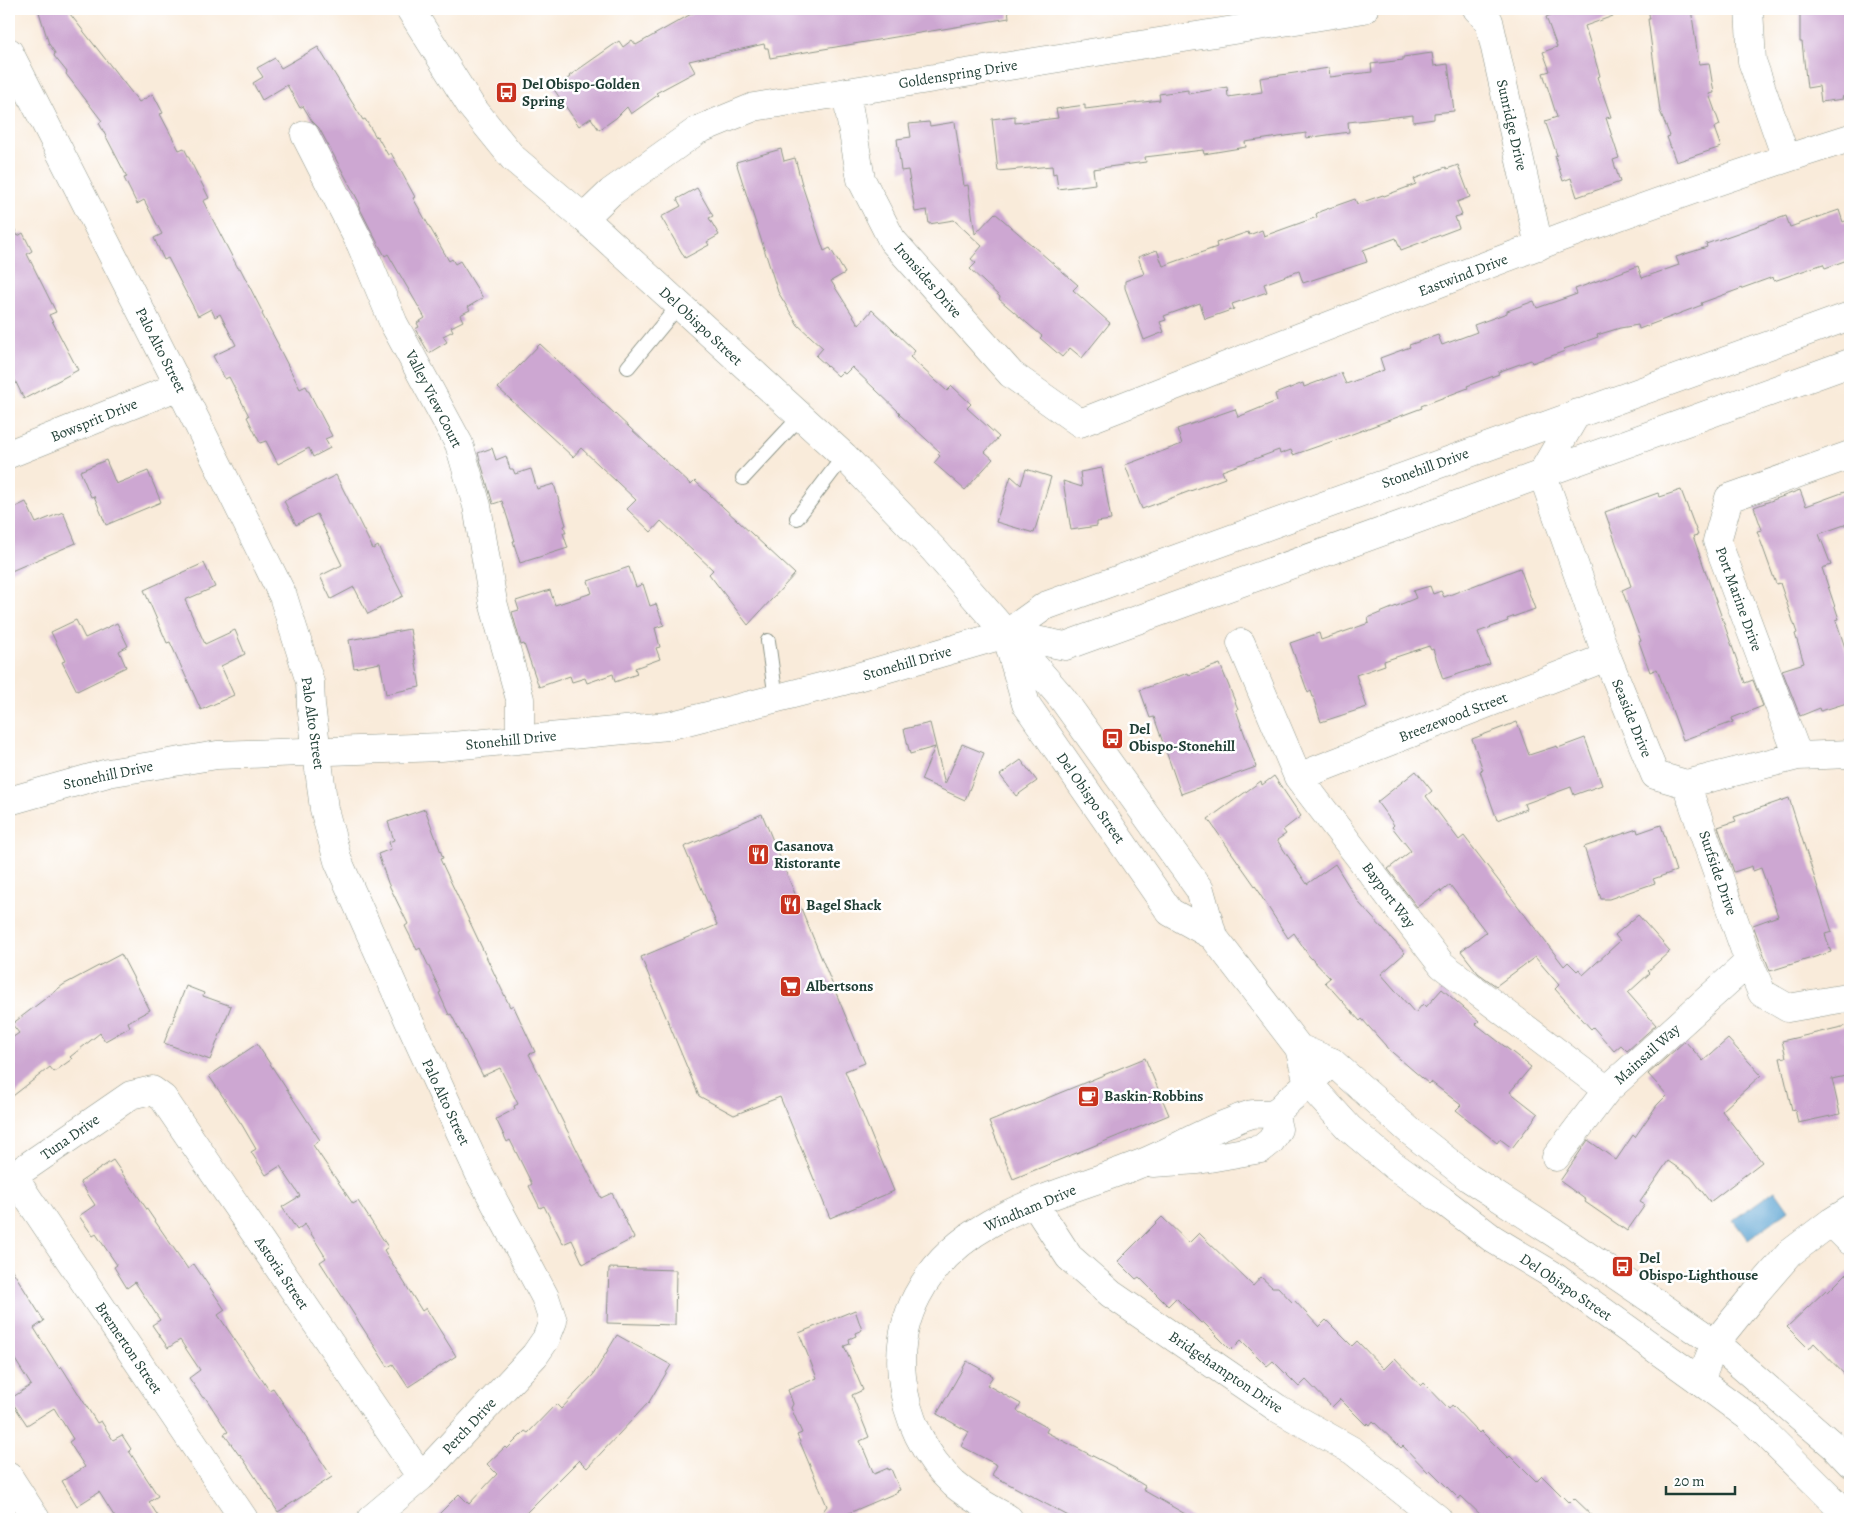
<svg xmlns="http://www.w3.org/2000/svg" width="1859" height="1528" viewBox="0 0 1859 1528" font-family="Alegreya,serif">
  <style>
    .water { fill: #5aa3d1; stroke: #3c7082 }
    .building { fill: #cda7d2 }
    .lines { fill: none; stroke-linecap: round; stroke-linejoin: round }
    .lane-casing { stroke: #8c9487; stroke-width: 16 }
    .street-casing { stroke: #8c9487; stroke-width: 29 }
    .secondary-casing { stroke: #8c9487; stroke-width: 29 }
    .primary-casing { stroke: #8c9487; stroke-width: 29 }
    .lane { stroke: #fff; stroke-width: 14 }
    .street { stroke: #fff; stroke-width: 28 }
    .secondary { stroke: #fff; stroke-width: 28 }
    .primary { stroke: #fff; stroke-width: 28 }
    .labels { text-anchor: middle; stroke-width: 5; stroke-linejoin: round; paint-order: stroke }
    .street-label { font-size: 15px; fill: #1f3d34; stroke: #fff }
    .poi-label { font-size: 15px; font-weight: bold; fill: #1f3d34; stroke: #fff; text-anchor: start }
  </style>
  <rect width="100%" height="100%" fill="#fff"/>
  <filter id="ink" filterUnits="userSpaceOnUse"><feTurbulence type="fractalNoise" baseFrequency=".02" numOctaves="2"/><feDisplacementMap in="SourceGraphic" scale="10" xChannelSelector="R" yChannelSelector="G"/><feConvolveMatrix kernelMatrix="1 2 1 2 8 2 1 2 1" color-interpolation-filters="sRGB"/></filter>
  <filter id="wash" filterUnits="userSpaceOnUse"><feTurbulence type="fractalNoise" baseFrequency=".0096" numOctaves="4" result="noise"/><feDisplacementMap in="SourceGraphic" scale="20" xChannelSelector="R" yChannelSelector="G"/><feGaussianBlur stdDeviation="1.12" result="paint"/><feColorMatrix in="noise" values="0 0 0 0 0 0 0 0 0 0 0 0 0 0 0 0 0 1.4 0 .05"/><feComposite in="paint" operator="in"/></filter>
  <g filter="url(#wash)">
    <rect width="100%" height="100%" fill="#f9ebda"/>
    <path class="water" d="M1775,1190L1789,1210L1748,1240L1733,1220Z"/>
    <g id="blocks">
      <path class="building" d="M38,9H69L70,14L139,102L153,94L163,113L160,114L179,150L184,148L209,198L203,201L238,268H240L263,313L262,314L279,346H278L300,389L306,386L332,436L325,439L330,448L313,457L309,448L278,464L266,441L260,443L247,417L249,416L229,377L225,379L213,356L236,345L220,314L215,317L211,309L198,316L168,258L164,260L154,238L162,234L144,200L137,204L124,178L127,177L99,123L102,121L66,74L67,72L54,56L55,53L49,44Z
        M700,9H1008L1009,18L770,58L768,48H765L764,44L689,61L695,72L656,93L658,95L631,114L627,107L616,118L599,130L591,118L579,126L553,88L570,77L569,76L619,41L623,47L632,40L636,45Z
        M1551,9H1627V11L1585,26L1600,76L1597,77L1611,117L1606,118L1619,158L1613,160L1620,182L1577,197L1571,178L1563,181L1555,156L1557,155L1545,121L1557,117L1543,73L1550,71L1543,52L1557,47L1546,17L1553,14Z
        M1648,9H1691L1699,64L1709,63L1714,93L1709,94L1720,125L1714,128L1721,147L1676,162L1667,137L1670,136L1660,111L1648,19H1650Z
        M1800,9H1850V95L1842,97L1843,99L1821,102L1819,86L1807,88L1802,42H1800Z
        M318,47L363,120L365,119L376,137L377,136L388,155L391,153L415,197L413,198L449,261L452,259L455,264L460,261L483,298L468,307L470,310L460,315L463,321L451,327L453,331L443,336L447,342L429,353L415,329L419,327L417,323L425,318L388,254L385,256L377,242L358,205L360,204L319,128L312,121L303,106L300,108L287,85L262,100L253,83L263,77L257,68L275,58L281,68Z
        M1432,53L1434,66L1448,64L1454,111L1434,113V119L1413,122V115L1348,122L1349,132L1306,138V133L1245,142L1246,147L1204,154L1203,150L1145,157L1146,162L1093,169L1095,184L1058,189L1056,173L1053,174L1052,166L998,171L992,119L1015,116V123L1058,118L1056,109L1085,105V109L1160,100L1159,94L1188,90V94L1227,87L1228,97L1262,92L1260,78L1329,68L1330,77L1372,72L1371,64L1403,60V57Z
        M929,122L930,126L955,122L964,186L968,185L975,234L995,213L1078,285L1073,290L1110,323L1082,358L1070,348L1062,357L1040,338L1042,336L999,299L1000,297L970,269L976,263L971,259L982,246L954,220L929,224L927,210L915,212L908,170L901,171L897,139L911,137L909,124Z
        M781,149L784,161L795,158L803,188L824,251L830,248L845,273L831,281L859,325L872,310L915,351L910,357L947,391L952,386L971,404L967,408L999,437L985,452L993,459L965,490L934,463L940,456L938,454L940,452L899,414L900,413L852,367L845,374L842,372L838,376L816,356L823,348L798,325L778,292L736,162Z
        M1458,165L1470,197L1457,202L1462,215L1455,217L1459,228L1401,250L1396,238L1363,250L1367,262L1303,283L1299,271L1264,284L1267,292L1232,304L1234,309L1205,319L1200,303L1164,316L1166,320L1160,322L1164,332L1144,340L1125,288V281L1144,274L1138,257L1157,250L1163,266L1217,247L1216,243L1248,232L1249,235L1262,230L1264,236L1317,217L1316,214L1321,211L1355,199L1357,204L1383,195L1384,196L1416,184L1414,179L1446,167L1447,169Z
        M697,188L713,216L709,218L719,235L707,242L709,245L685,258L661,217L681,206L677,199Z
        M1839,210L1843,222L1850,219V259L1825,268L1823,264L1774,281L1773,277L1701,303L1702,305L1639,329L1638,325L1620,328L1597,335L1598,337L1564,349L1565,351L1532,363L1531,360L1498,372L1499,374L1467,386L1468,388L1421,406L1422,408L1336,440L1293,455L1291,450L1280,454L1279,450L1222,471L1225,478L1142,509L1125,465L1182,444L1177,429L1235,409L1238,417L1277,401L1275,394L1303,383L1304,387L1341,373L1346,384L1384,370L1380,358L1410,347L1409,345L1438,335L1442,345L1477,332L1474,325L1507,313V311L1534,301L1537,308L1577,294L1575,289L1638,266L1642,278L1679,265L1676,257L1707,247L1706,244L1786,216L1790,227Z
        M9,218L18,236L23,233L32,251L27,254L56,312L49,315L78,370L24,399L9,368Z
        M540,344L691,485L695,481L795,574L748,625L709,574L713,570L661,521L651,532L627,509L636,500L581,448L573,457L498,388Z
        M492,448L496,460L506,456L510,469H513L515,474L531,469L537,489L554,484L566,525L564,526L566,533H563L568,548L520,563L513,541H515L502,501L493,504L478,453Z
        M106,460L116,484L148,471L161,502L106,525L94,496L91,497L80,471Z
        M1102,468L1111,520L1097,522V526L1071,530L1063,481L1082,487L1080,472Z
        M1026,469L1051,477L1034,533L996,522L1011,476L1021,485Z
        M336,475L373,549L378,546L403,596L368,614L354,587L331,599L320,576L342,565L317,514L296,525L284,501Z
        M1681,490L1698,535L1693,536L1745,683L1753,680L1763,706L1732,718L1733,722L1683,740L1657,669L1650,672L1639,642L1641,641L1622,590L1631,586L1605,512L1658,493L1660,497Z
        M1800,490L1806,506L1850,490V523L1819,534L1831,565L1822,568L1839,619L1836,620L1850,663V702L1821,711L1820,708L1800,716L1782,670L1804,663L1795,634L1797,633L1780,583L1776,584L1757,531L1762,530L1754,507Z
        M26,502L36,523L63,512L76,543L9,572V510Z
        M204,563L215,587L185,600L205,644L235,630L245,654L221,666L234,695L201,710L170,642L167,643L144,590Z
        M629,567L636,587L643,584L650,606L656,604L664,625L655,628L660,647L656,648L660,659L635,668L637,674L615,682L613,674L587,683L585,678L572,682L570,676L539,687L524,644L521,645L512,612L519,610L516,601L550,590L555,605L558,604L592,593L588,581Z
        M1520,568L1535,609L1507,619L1508,621L1478,632L1490,664L1443,679L1433,649L1431,650L1429,646L1384,661L1385,665L1356,675L1367,707L1321,722L1311,691L1308,693L1290,643L1319,633L1321,640L1369,623L1368,618L1416,598L1413,591L1430,586L1433,594L1441,591L1444,597Z
        M76,620L85,638L117,623L128,646L119,651L126,667L77,691L62,662L65,661L51,632Z
        M410,629L420,687L386,694L380,663L354,668L349,640Z
        M1220,664L1238,709L1236,710L1256,767L1181,794L1154,717L1150,718L1140,690L1188,673L1189,675Z
        M1517,722L1529,755L1557,746L1558,748L1585,738L1602,785L1574,795L1571,787L1524,804L1526,809L1497,820L1480,771L1483,770L1472,739Z
        M930,723L945,784L962,744L984,753L965,800L921,780L935,747L910,754L904,729Z
        M1021,760L1037,781L1016,796L1000,775Z
        M1416,771L1432,791L1426,796L1459,840L1464,836L1564,966L1568,962L1577,971L1579,969L1583,975L1620,941L1615,935L1638,915L1670,951L1648,971L1650,973L1628,993L1656,1025L1627,1051L1621,1045L1614,1051L1593,1027L1591,1029L1555,989L1559,985L1535,957L1496,986L1478,973L1461,951L1486,932L1450,885L1441,892L1440,890L1417,907L1388,869L1411,851L1392,827L1394,825L1377,802Z
        M1274,776L1301,816L1283,830L1286,834L1277,840L1307,884L1335,864L1360,904L1405,953L1381,974L1415,1013L1423,1004L1426,1007L1442,989L1479,1021L1476,1024L1531,1067L1510,1092L1538,1114L1512,1148L1500,1139L1497,1143L1456,1110L1461,1105L1431,1082L1429,1084L1386,1047V1046L1362,1019L1360,1021L1325,982L1330,978L1309,956L1294,933L1288,938L1259,893H1260L1208,819L1261,781L1262,785Z
        M1789,798L1832,932L1825,934L1831,952L1770,971L1753,925L1778,916L1761,868L1753,871L1752,866L1734,872L1718,827L1736,821L1734,817Z
        M425,809L443,858L440,859L510,1007L513,1005L535,1052L529,1054L601,1198L612,1193L634,1238L583,1264L572,1240L563,1244L544,1206L540,1208L529,1186L532,1184L510,1140L507,1142L496,1119L515,1109L514,1106L518,1104L500,1068L483,1076L451,1014L449,1015L439,993L441,992L420,948L417,950L405,926L408,924L388,883L378,854L391,849L389,842L394,840L388,822Z
        M762,814L865,1063L845,1071L894,1191L830,1218L780,1097L734,1115L699,1096L641,957L717,925L684,847Z
        M1661,825L1676,871L1653,879L1655,883L1609,899H1601L1584,847L1637,829L1638,833Z
        M121,954L150,1010L128,1022L130,1027L105,1041L100,1033L70,1057L72,1059L54,1072L50,1067L9,1099V1040L19,1033L12,1024L63,985Z
        M186,986L204,993L203,996L231,1006L210,1060L164,1043Z
        M1850,1025V1075L1832,1079L1840,1114L1798,1123L1795,1109L1792,1110L1780,1058L1786,1057L1782,1041Z
        M1728,1039L1761,1075L1722,1111L1762,1162L1710,1202L1691,1177L1668,1161L1640,1202L1645,1205L1627,1231L1585,1202L1586,1200L1560,1181L1588,1140L1616,1160L1633,1135L1635,1137L1657,1105L1667,1095L1648,1074L1685,1041L1703,1061Z
        M257,1044L320,1140L313,1145L353,1204L358,1201L388,1247L384,1250L422,1311L426,1308L456,1356L408,1387L393,1364L388,1367L320,1262L326,1258L305,1224L297,1230L282,1207L300,1196L280,1166L266,1175L251,1152L256,1149L242,1125L209,1076Z
        M1145,1058L1169,1115L1013,1179L989,1122Z
        M113,1160L188,1269L194,1264L225,1310L218,1315L269,1390L273,1388L332,1477L278,1512L240,1454L239,1455L224,1434L228,1432L205,1397L203,1398L189,1378L200,1370L180,1340L168,1348L152,1325L160,1320L135,1282L127,1288L114,1267L117,1265L96,1234L93,1236L79,1216L95,1205L80,1182Z
        M1162,1217L1189,1243L1199,1233L1253,1286L1261,1277L1272,1287H1278L1292,1302L1294,1300L1319,1327L1326,1320L1352,1346L1357,1341L1384,1369L1395,1358L1421,1386L1424,1383L1449,1409L1452,1405L1479,1433L1481,1431L1508,1458L1510,1456L1536,1482L1542,1476L1569,1503L1574,1498L1596,1519H1485L1461,1496L1459,1499L1430,1470L1428,1472L1403,1446L1401,1448L1373,1421L1370,1425L1368,1423L1366,1425L1340,1399L1332,1407L1306,1380L1299,1387L1273,1361L1267,1366L1241,1340L1231,1350L1203,1322L1201,1323L1176,1298L1168,1306L1139,1277L1136,1279L1118,1261Z
        M9,1265L44,1321L34,1328L59,1368L61,1366L97,1423L101,1421L113,1440L122,1435L131,1449L129,1451L158,1496L149,1502L160,1519H116L99,1492L77,1506L62,1481L85,1467L69,1442L73,1439L54,1408L27,1425L10,1399L31,1385L9,1350Z
        M609,1268L676,1270L675,1325L607,1323Z
        M1850,1270V1380L1814,1343L1809,1349L1787,1327L1826,1290L1828,1292Z
        M855,1310L862,1330L855,1333L856,1336L849,1339L850,1344L844,1346L863,1390L852,1395L869,1437L860,1441L874,1474L888,1468V1470L891,1469L900,1490L897,1491L898,1492L835,1519L821,1514L827,1506L797,1435L802,1433L791,1408L793,1404L788,1390L817,1378L799,1333Z
        M617,1335L671,1365L649,1402L587,1468L579,1460L520,1519H434L459,1494L469,1504L497,1474L487,1464L505,1447L507,1449L525,1431L528,1433L556,1404L561,1409L593,1375Z
        M967,1361L993,1376L987,1385L1021,1404L1017,1411L1048,1428L1046,1432L1114,1467L1145,1486L1143,1490L1194,1519H1074L992,1475L997,1465L961,1446L969,1432L937,1414Z"/>
    </g>
  </g>
  <g filter="url(#ink)">
    <use href="#blocks" fill-opacity="0" stroke="#8c9487" stroke-width="1"/>
    <g class="lines">
      <defs>
        <path id="lane" d="M628,367L679,305
          M743,478L800,417
          M797,518L844,456
          M768,641L776,699"/>
        <path id="street" d="M1477,9L1489,21L1539,246
          M1749,9L1752,61L1786,158
          M9,52L179,386L283,596L310,682L311,705L324,809L338,861L409,1021L479,1173L545,1297L553,1321L546,1339L535,1355L421,1477L371,1519
          M846,92L861,179L892,240L1011,374L1080,423C1335,324 1589,220 1850,138
          M305,135L361,245L394,324L459,444L477,506L493,602L520,699V739
          M584,218L611,192L698,130L754,107L1364,9
          M9,454L179,386
          M1542,473L1607,657L1655,775L1686,784L1798,756L1850,754
          M1241,643L1298,777L1442,965L1607,1090
          M1798,756L1717,541L1729,498L1850,455
          M1298,777L1607,657
          M1686,784L1749,962L1762,993L1788,1008L1846,998L1850,1000
          M1556,1157L1607,1090L1749,962
          M1153,1163L1198,1160L1261,1149L1271,1141L1278,1129L1274,1113
          M13,1176L244,1519
          M9,1179L131,1095L152,1090L163,1098L421,1477
          M1034,1203L1069,1257L1111,1294L1277,1408L1353,1451L1438,1519
          M1831,1222L1850,1241
          M1700,1381L1715,1343L1758,1290L1790,1253L1831,1222L1850,1210
          M9,1477L36,1519
          M1009,1519C990,1508 970,1498 954,1484C924,1456 906,1417 902,1377C899,1349 904,1321 917,1296C959,1214 1059,1196 1137,1165C1169,1153 1198,1134 1231,1122C1237,1119 1245,1116 1252,1114C1259,1113 1269,1115 1275,1112C1280,1110 1285,1104 1289,1100C1304,1087 1318,1075 1332,1062"/>
        <path id="secondary" d="M1542,473L1577,413
          M1006,634L1065,646L1850,363
          M9,801L108,773L217,755L441,747L668,726L840,682L1006,634L1045,606L1850,316"/>
        <path id="primary" d="M410,9L471,106L513,158L584,218L844,456L934,550L1062,698L1200,890L1213,936
          M1006,634L1026,704L1170,912L1213,936L1299,1048L1308,1083L1349,1128L1393,1165L1442,1200L1493,1239L1551,1274L1700,1381L1750,1418L1850,1517
          M1299,1048L1332,1062L1411,1132L1469,1178L1554,1233L1715,1343L1834,1446L1850,1463"/>
      </defs>
      <use href="#lane" class="lane-casing"/>
      <use href="#street" class="street-casing"/>
      <use href="#secondary" class="secondary-casing"/>
      <use href="#primary" class="primary-casing"/>
      <use href="#lane" class="lane"/>
      <use href="#street" class="street"/>
      <use href="#secondary" class="secondary"/>
      <use href="#primary" class="primary"/>
    </g>
  </g>
  <defs>
    <symbol id="bus-square" viewBox="-11 -11 22 22"><rect x="-9" y="-9" width="18" height="18" rx="4" fill="#c8321e" stroke="#fff"/><path d="M-5-6H5V4H4V6H2V4H-2V6H-4V4H-5ZM-3.5-4V0h7V-4ZM-3.5 1.2v1.5H-2V1.2ZM2 1.2v1.5H3.5V1.2Z" fill="#fff"/></symbol>
    <symbol id="restaurant-square" viewBox="-11 -11 22 22"><rect x="-9" y="-9" width="18" height="18" rx="4" fill="#c8321e" stroke="#fff"/><path d="M-5-6h1v4h1v-4h1v4h1v-4h1v5L-1.5 .5V6h-2V.5L-5-1ZM5-6V6H3V1.5H1.5Q1.5-4 5-6Z" fill="#fff"/></symbol>
    <symbol id="supermarket-square" viewBox="-11 -11 22 22"><rect x="-9" y="-9" width="18" height="18" rx="4" fill="#c8321e" stroke="#fff"/><path d="M-6-5.5h2.5l.6 2H6L4.5 2H-2.5L-4.4-4H-6ZM-1.5 3.2a1.3 1.3 0 1 0 .1 0ZM3 3.2a1.3 1.3 0 1 0 .1 0Z" fill="#fff"/></symbol>
    <symbol id="cafe-square" viewBox="-11 -11 22 22"><rect x="-9" y="-9" width="18" height="18" rx="4" fill="#c8321e" stroke="#fff"/><path d="M-5.5-4.5H6V0H3Q3 3.5 0 3.5H-2.5Q-5.5 3.5-5.5 0ZM3-3.2v2h1.7v-2ZM-6 4.5H4V6H-6Z" fill="#fff"/></symbol>
  </defs>
  <g fill-rule="evenodd">
    <use href="#bus-square" x="494" y="80" width="25" height="25"/>
    <use href="#bus-square" x="1100" y="726" width="25" height="25"/>
    <use href="#restaurant-square" x="746" y="842" width="25" height="25"/>
    <use href="#restaurant-square" x="778" y="892" width="25" height="25"/>
    <use href="#supermarket-square" x="778" y="974" width="25" height="25"/>
    <use href="#cafe-square" x="1076" y="1084" width="25" height="25"/>
    <use href="#bus-square" x="1610" y="1254" width="25" height="25"/>
  </g>
  <g class="labels">
    <g class="street-label">
      <text transform="translate(958 74) rotate(-9)" y="5">Goldenspring Drive</text>
      <text transform="translate(1512 125) rotate(77)" y="5">Sunridge Drive</text>
      <text transform="translate(1463 275) rotate(-21)" y="5">Eastwind Drive</text>
      <text transform="translate(928 280) rotate(49)" y="5">Ironsides Drive</text>
      <text transform="translate(701 326) rotate(43)" y="5">Del Obispo Street</text>
      <text transform="translate(161 350) rotate(63)" y="5">Palo Alto Street</text>
      <text transform="translate(434 399) rotate(63)" y="5">Valley View Court</text>
      <text transform="translate(94 420) rotate(-22)" y="5">Bowsprit Drive</text>
      <text transform="translate(1425 468) rotate(-20)" y="5">Stonehill Drive</text>
      <text transform="translate(1739 599) rotate(70)" y="5">Port Marine Drive</text>
      <text transform="translate(907 663) rotate(-16)" y="5">Stonehill Drive</text>
      <text transform="translate(1453 717) rotate(-21)" y="5">Breezewood Street</text>
      <text transform="translate(1632 718) rotate(68)" y="5">Seaside Drive</text>
      <text transform="translate(313 723) rotate(82)" y="5">Palo Alto Street</text>
      <text transform="translate(511 740) rotate(-6)" y="5">Stonehill Drive</text>
      <text transform="translate(108 775) rotate(-12)" y="5">Stonehill Drive</text>
      <text transform="translate(1091 798) rotate(55)" y="5">Del Obispo Street</text>
      <text transform="translate(1718 873) rotate(71)" y="5">Surfside Drive</text>
      <text transform="translate(1389 895) rotate(53)" y="5">Bayport Way</text>
      <text transform="translate(1647 1054) rotate(-42)" y="5">Mainsail Way</text>
      <text transform="translate(446 1102) rotate(65)" y="5">Palo Alto Street</text>
      <text transform="translate(70 1137) rotate(-35)" y="5">Tuna Drive</text>
      <text transform="translate(1030 1208) rotate(-23)" y="5">Windham Drive</text>
      <text transform="translate(282 1273) rotate(56)" y="5">Astoria Street</text>
      <text transform="translate(1566 1287) rotate(34)" y="5">Del Obispo Street</text>
      <text transform="translate(129 1348) rotate(56)" y="5">Bremerton Street</text>
      <text transform="translate(1226 1372) rotate(34)" y="5">Bridgehampton Drive</text>
      <text transform="translate(469 1426) rotate(-47)" y="5">Perch Drive</text>
    </g>
    <g class="poi-label">
      <text x="522" y="89">Del Obispo-Golden<tspan x="522" dy="17">Spring</tspan></text>
      <text x="1129" y="734">Del<tspan x="1129" dy="17">Obispo-Stonehill</tspan></text>
      <text x="774" y="851">Casanova<tspan x="774" dy="17">Ristorante</tspan></text>
      <text x="806" y="910">Bagel Shack</text>
      <text x="806" y="991">Albertsons</text>
      <text x="1104" y="1101">Baskin-Robbins</text>
      <text x="1639" y="1263">Del<tspan x="1639" dy="17">Obispo-Lighthouse</tspan></text>
    </g>
  </g>
  <rect width="1859" height="1528" fill="none" stroke="#fff" stroke-width="30"/>
  <path d="M1666 1486v8h69v-8" fill="none" stroke="#1f3d34" stroke-width="2.5"/>
  <text x="1674" y="1486" font-size="15" fill="#1f3d34" stroke="#ffffff" stroke-width="4" paint-order="stroke">20 m</text>
</svg>
